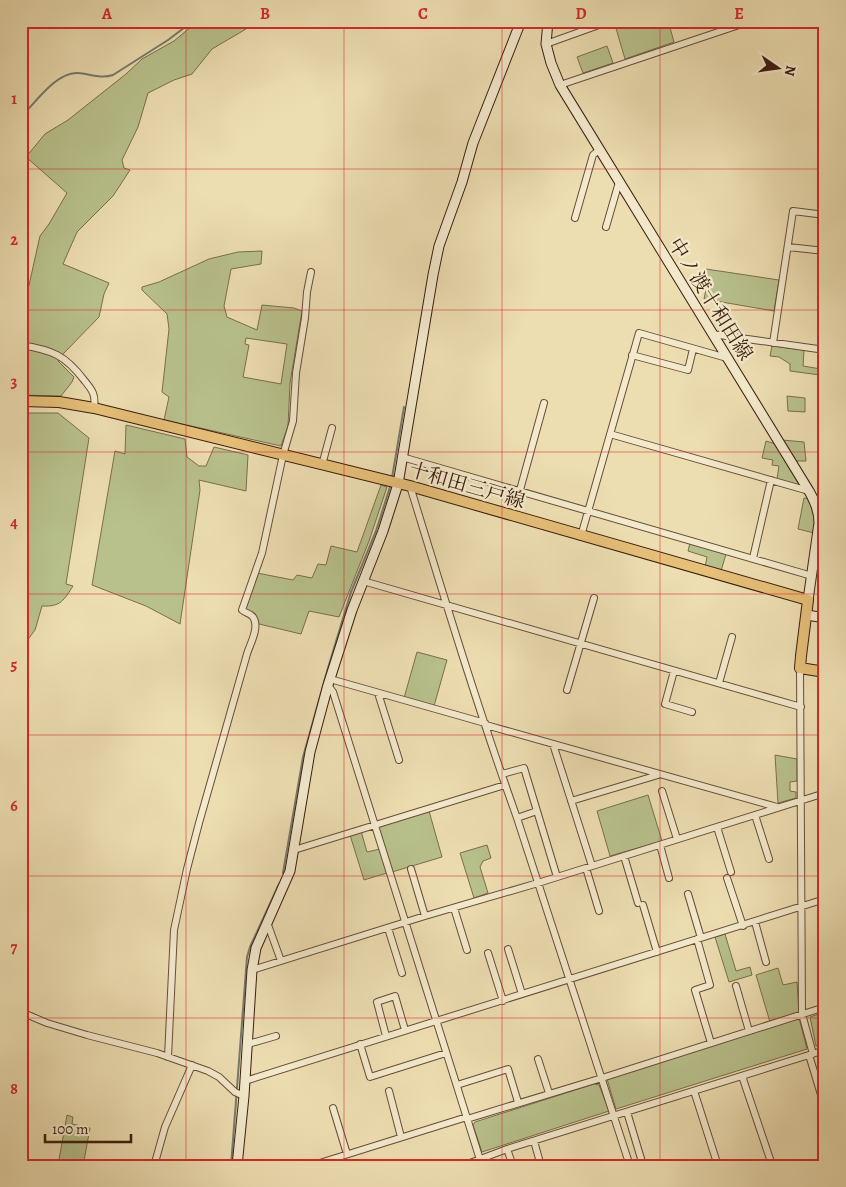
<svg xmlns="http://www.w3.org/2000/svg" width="846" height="1187" viewBox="0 0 846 1187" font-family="Alegreya,'Noto Serif JP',serif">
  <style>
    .green { fill: #b8c18c; stroke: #7a6e4c; fill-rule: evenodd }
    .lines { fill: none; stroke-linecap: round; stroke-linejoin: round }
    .stream { stroke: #747b70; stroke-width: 2 }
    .street-casing { stroke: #684c35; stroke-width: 8 }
    .secondary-casing { stroke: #3b1c0b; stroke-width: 11 }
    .primary-casing { stroke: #3b1c0b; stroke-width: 12 }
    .street { stroke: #f3eacd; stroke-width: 6 }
    .secondary { stroke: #f3eacd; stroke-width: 9 }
    .primary { stroke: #e6bf79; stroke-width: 10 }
    .grid { fill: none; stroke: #d62828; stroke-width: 1; stroke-opacity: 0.55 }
    .labels { text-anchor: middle; stroke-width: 4.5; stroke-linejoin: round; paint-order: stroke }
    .street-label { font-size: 20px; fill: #3b1c0b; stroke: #f3eacd }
    .neatline { fill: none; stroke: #d62828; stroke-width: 2 }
    .grid-label { font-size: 16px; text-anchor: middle; font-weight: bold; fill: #d62828 }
  </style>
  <rect width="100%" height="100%" fill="#eddeb2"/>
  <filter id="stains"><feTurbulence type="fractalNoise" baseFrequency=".004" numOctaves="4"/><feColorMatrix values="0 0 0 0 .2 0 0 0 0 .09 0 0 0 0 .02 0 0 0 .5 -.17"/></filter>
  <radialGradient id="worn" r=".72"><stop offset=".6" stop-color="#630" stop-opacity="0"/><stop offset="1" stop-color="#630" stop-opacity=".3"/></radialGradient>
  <path class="green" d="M198,21H255L246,29L212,49L192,74L174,80L148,93L138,127L122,160L124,168L130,170L113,196L77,232L63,264L109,283L104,294L99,317L64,353L58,361L74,377L72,382L61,396L21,395V302L27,294L40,236L49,224L67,193L26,157L45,134L68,120L126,74L142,59L174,41Z
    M625,21H676L669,24L674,42L625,59L615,25Z
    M607,46L613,63L583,73L577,57Z
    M262,251L261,264L231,269L224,306L227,317L257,330L262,305L294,308L302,311L290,383L288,426L281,446L164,420L169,397L162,392L169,329L167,314L142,290V287L159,282L209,259L238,252ZM246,338L287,344L281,384L243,377L249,345L245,344Z
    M706,269L779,280L774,311L704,299L707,285H704Z
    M772,346L804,350L803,366L821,369L820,375L790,371V364L779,357L770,356Z
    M787,396L805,398V412L788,411Z
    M26,413H58L89,438L66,584L73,586C64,600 61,607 42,606L35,630L26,642L21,640V414Z
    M126,425L185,439L187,457L199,466H206L214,447L248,455L246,491L199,480L200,490L180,624L146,606L92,585L115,451L125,454Z
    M782,440L804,442L806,461H794Z
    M766,441L776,444L801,486L777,479L779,466L772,465L773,460L762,458Z
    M381,485L387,487L369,541L339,617L309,611L301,634L259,624L255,614L245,610L257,573L293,580L297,575L312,578L318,564L326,565L331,546L357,552Z
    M804,498L810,499C815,511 816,521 814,533L798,529Z
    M690,543L726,554L721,571L705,567L707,557L688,551Z
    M417,652L447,660L434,706L404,698Z
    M775,755L797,759V781L790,782V791L796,792V798L778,803Z
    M648,795L662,841L610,856L597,811Z
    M429,811L442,857L392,872L378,827Z
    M361,831L367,852L380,849L387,873L364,880L350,835Z
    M487,845L491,858L483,861L480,867L488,893L474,898L460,853Z
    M725,934L736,971L750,967L752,975L729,982L715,937Z
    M778,968L783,985L797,982L799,1013L770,1022L756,975Z
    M825,1012V1044L816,1046L810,1017Z
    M799,1018L807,1049L616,1109L607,1079Z
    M594,1084L599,1085L609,1111L482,1152L473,1125L475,1122Z
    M67,1115L73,1117L72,1124L90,1128L83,1166L58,1165Z"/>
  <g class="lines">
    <path class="stream" d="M21,117C35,103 57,71 78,73C90,74 101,79 113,75L168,40L193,21
      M392,478L404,407
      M283,873L303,757L328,668L351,592L376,531L390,487
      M231,1166L247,957L250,947L279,884"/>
    <defs>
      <path id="street" d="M546,44L610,21
        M560,85L751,21
        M575,218L593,155L599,150
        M606,227L619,182
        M788,247L825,251
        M712,334L825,350
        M773,343L793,211L825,215
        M21,345C52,350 65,355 84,380C92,390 96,394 94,408
        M632,355L688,370L693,349
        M610,434L809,491
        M402,457L812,576
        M322,465L332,428
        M410,486C444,597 478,709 517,818L630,1166
        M520,490L544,403
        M819,514L823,507L825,496
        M581,536L639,333L727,358
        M753,558L771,480
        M363,581L801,707
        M800,668L802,1014L813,1054
        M674,671L665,704L692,712
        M330,679L485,723
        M719,683L732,637
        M328,685L333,692L482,1166
        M567,690L594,598
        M378,693L399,760
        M486,725L777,807
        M553,744L592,866
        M502,774L524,768L557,877
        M662,791L677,839
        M571,801L658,775
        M755,815L769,859
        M517,818L537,811
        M717,827L731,872
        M660,845L669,878
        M294,850L505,785
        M624,856L638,903
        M586,868L599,911
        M411,869L425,916
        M727,878L743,926
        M688,894L701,938
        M643,905L657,952
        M454,908L467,950
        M267,922L281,961
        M755,922L766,962
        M388,928L402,973
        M697,939L710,985L695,990L711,1043
        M508,949L522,994
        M488,953L503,1001
        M252,970L425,916L538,883L825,793
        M736,986L749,1031
        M21,1012L47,1023L87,1035L157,1053L208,1071L219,1077L235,1092L244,1096
        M386,1036L377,1002L395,996L405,1030
        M248,1044L276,1036
        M360,1044L370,1077L446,1053
        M809,1055L825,1108
        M168,1057L174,930L187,869L199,823L247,654C250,644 260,627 253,617C250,613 245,613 242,610L262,553L283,455L293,421L296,373L305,318L307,292L311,272
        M538,1059L549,1093
        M742,1076L770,1159
        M245,1081L825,899
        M457,1085L508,1069L518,1102
        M389,1091L401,1137
        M694,1091L718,1166
        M333,1108L347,1154
        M627,1112L642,1162
        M467,1119L602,1078L825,1007
        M534,1141L541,1166
        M507,1149L513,1166
        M154,1166L165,1127L192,1065
        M310,1166L467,1117
        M462,1166L507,1149L825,1050"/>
      <path id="secondary" d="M548,21L546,44L551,63L560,85L809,491C815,502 819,511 819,523L808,600
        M807,615L825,618
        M237,1166L244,1096L252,970L256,948L290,871L310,752L328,685L352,610L383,531L398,484L433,275L439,246L462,182L473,143L521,21"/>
      <path id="primary" d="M21,401L59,402L94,408L410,486L808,600L801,656L800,668L825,672"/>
    </defs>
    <use href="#street" class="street-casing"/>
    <use href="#secondary" class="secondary-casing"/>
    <use href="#primary" class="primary-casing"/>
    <use href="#street" class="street"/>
    <use href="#secondary" class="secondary"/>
    <use href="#primary" class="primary"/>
  </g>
  <path class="grid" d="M186,21V1166M344,21V1166M502,21V1166M660,21V1166M21,169H825M21,310H825M21,452H825M21,594H825M21,735H825M21,876H825M21,1018H825"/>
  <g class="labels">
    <g class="street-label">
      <text transform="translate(711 299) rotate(58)" y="7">中ノ渡十和田線</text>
      <text transform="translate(467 485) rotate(16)" y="7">十和田三戸線</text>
    </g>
  </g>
  <rect width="846" height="1187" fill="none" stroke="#eddeb2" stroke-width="55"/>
  <g transform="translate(778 68) rotate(103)" stroke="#f3eacd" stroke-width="4" paint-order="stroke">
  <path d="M0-4L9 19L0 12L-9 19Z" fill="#3b1c0b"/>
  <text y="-8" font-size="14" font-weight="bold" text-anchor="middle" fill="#3b1c0b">N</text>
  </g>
  <path d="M45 1134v8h86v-8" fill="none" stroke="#3b1c0b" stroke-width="2.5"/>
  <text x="52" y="1134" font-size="15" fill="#3b1c0b" stroke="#f3eacd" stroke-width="4" paint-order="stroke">100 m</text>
  <rect x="28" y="28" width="790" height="1132" class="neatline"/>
  <g class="grid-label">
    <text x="107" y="19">A</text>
    <text x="265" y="19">B</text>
    <text x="423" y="19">C</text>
    <text x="581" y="19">D</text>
    <text x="739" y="19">E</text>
    <text x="14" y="104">1</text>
    <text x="14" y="245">2</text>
    <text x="14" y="387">3</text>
    <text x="14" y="528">4</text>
    <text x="14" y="670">5</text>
    <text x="14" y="811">6</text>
    <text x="14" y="953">7</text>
    <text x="14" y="1094">8</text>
  </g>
  <rect width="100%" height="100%" filter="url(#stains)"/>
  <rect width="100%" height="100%" fill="url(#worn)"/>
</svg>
